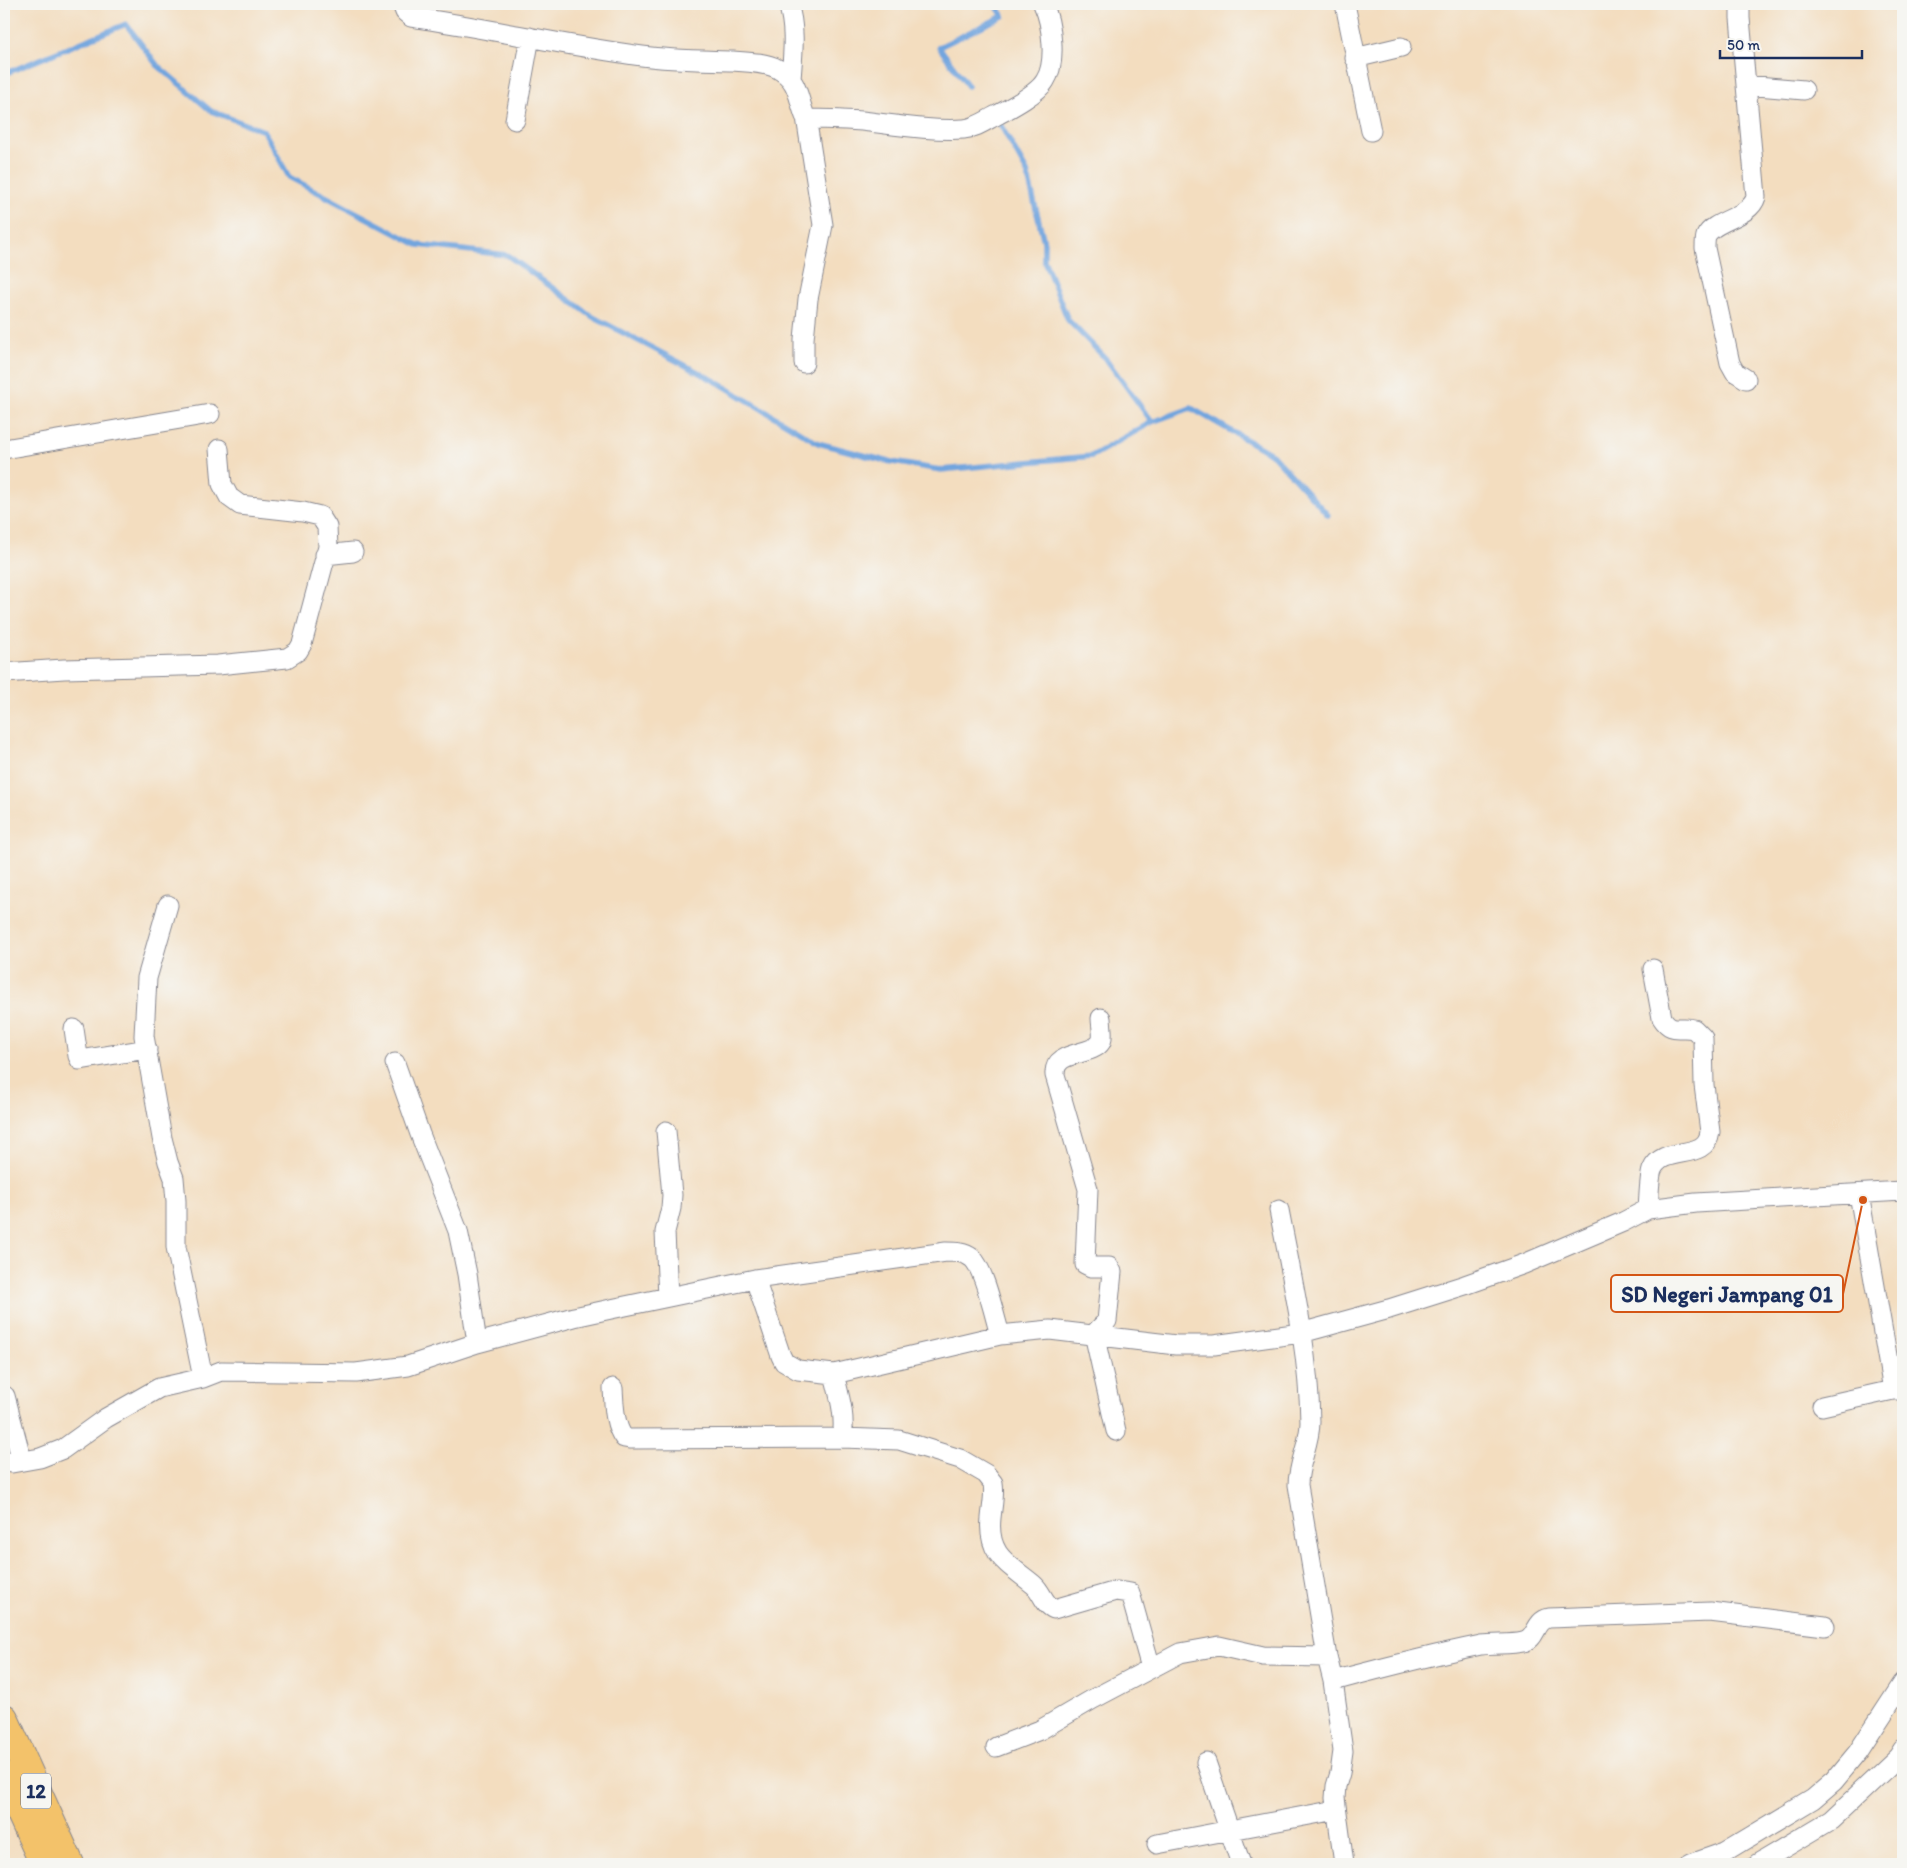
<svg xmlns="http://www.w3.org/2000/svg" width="1907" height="1868" viewBox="0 0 1907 1868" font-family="Itim,sans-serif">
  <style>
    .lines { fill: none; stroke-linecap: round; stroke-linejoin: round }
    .stream { stroke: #72a5de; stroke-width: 5.5 }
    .minor-casing { stroke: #87868e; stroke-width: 21 }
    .highway-casing { stroke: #87868e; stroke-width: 30 }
    .minor { stroke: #fff; stroke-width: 19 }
    .highway { stroke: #f3c26a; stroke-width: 28 }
    .labels { text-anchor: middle; stroke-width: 4; stroke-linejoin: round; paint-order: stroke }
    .shield { fill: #f6f6f2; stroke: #5d6b8a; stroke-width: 1 }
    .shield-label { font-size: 20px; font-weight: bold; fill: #1b2f5e }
    .leader { fill: none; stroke: #d45514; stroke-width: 2 }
    .callout-dot { fill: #d45514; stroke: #f6f6f2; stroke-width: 2 }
    .callout { fill: #f6f6f2; stroke: #d45514; stroke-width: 2 }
    .callout-label { font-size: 22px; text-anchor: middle; font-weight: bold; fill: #1b2f5e }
  </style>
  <rect width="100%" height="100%" fill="#f6f6f2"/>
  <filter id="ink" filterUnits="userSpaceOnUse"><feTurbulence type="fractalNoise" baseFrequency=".02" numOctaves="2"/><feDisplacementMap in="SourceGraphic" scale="10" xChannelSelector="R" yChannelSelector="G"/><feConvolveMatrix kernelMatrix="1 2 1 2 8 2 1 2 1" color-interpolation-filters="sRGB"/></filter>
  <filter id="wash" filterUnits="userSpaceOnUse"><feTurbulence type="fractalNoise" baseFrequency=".0096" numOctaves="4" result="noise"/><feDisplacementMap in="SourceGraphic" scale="20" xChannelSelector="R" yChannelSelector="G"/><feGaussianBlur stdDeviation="1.12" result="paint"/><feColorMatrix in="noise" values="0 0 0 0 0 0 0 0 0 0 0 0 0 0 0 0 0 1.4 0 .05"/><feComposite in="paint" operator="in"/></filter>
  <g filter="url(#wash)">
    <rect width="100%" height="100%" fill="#f3ddbf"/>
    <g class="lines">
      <path class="stream" d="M4,74L126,24L157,65L211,111L264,131L289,177L418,245L507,255L593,317L717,382L818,443L886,461L941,470L1092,456L1152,422L1191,408L1273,455L1328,515
        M968,86L939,47L1003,16L995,4
        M1000,124L1027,172L1044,242V260L1068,320L1106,359L1152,422"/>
    </g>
  </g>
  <g filter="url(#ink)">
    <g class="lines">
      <defs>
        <path id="minor" d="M402,4L405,12L411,17C488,28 565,46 642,56C672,60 703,60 733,61C747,62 765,62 778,69C799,81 797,95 805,116L809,119C827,119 845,120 862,121C896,125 931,131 964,129C977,128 988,119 999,114C1012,107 1038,93 1045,81C1057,63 1052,23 1043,4
          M788,4C796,28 793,53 791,79
          M1345,4L1371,131
          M1740,4V18L1756,197C1750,218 1713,220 1706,236C1705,239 1705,245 1705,248L1730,363L1735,372L1746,379
          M1355,58L1401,47
          M1746,85L1804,90
          M515,120L530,37
          M804,363V339L808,299L823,225L806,117
          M4,449L210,414
          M325,555L353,552
          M4,673L64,669L218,665L287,658L298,651L302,644L328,547L327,527L320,516L303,512L240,505L229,497L222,484L219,449
          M168,905L147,978L144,1036L162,1138L168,1162L174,1178L176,1201V1247L203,1378
          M1101,1018C1101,1025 1104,1036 1101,1042C1092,1057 1053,1049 1055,1075L1088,1189L1085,1264L1091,1267H1109L1112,1272L1107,1321L1094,1334L1116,1431
          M74,1029L78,1056L80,1060L147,1049
          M395,1063L420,1134L458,1231L467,1274L477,1343
          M666,1131L672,1195L671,1208L665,1232L668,1297
          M1859,1194L1893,1390
          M1648,1209C1649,1199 1649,1179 1652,1170C1663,1143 1706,1163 1710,1132L1704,1085L1703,1038L1694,1029C1680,1025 1672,1034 1662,1018L1653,969
          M1279,1210C1292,1278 1309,1352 1310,1422C1310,1444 1298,1463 1298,1485L1327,1657L1333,1681L1343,1751L1340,1773L1336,1786L1335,1798L1344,1864
          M755,1279L781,1356L784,1362L798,1370L834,1374L1000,1335
          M834,1374C839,1395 846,1416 842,1438
          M613,1388C614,1404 614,1425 624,1438L630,1439L842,1438L899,1440L960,1459L986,1474L993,1483C995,1494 992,1507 991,1518C987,1556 1009,1564 1034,1585C1042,1592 1044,1605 1054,1609L1116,1591L1130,1593L1151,1668
          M5,1396L22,1461
          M1822,1406L1893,1390H1903
          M4,1461L12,1463L40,1458L63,1449L106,1418L159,1388L203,1378L221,1371L356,1373L408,1366L477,1343L574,1317L611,1309L755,1279L946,1252C956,1252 964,1252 972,1258C984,1268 995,1318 1000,1335L1050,1330L1176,1345H1214L1301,1333L1389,1309L1465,1285L1524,1264L1623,1222L1648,1209L1696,1203L1903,1191
          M1333,1681C1382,1668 1431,1655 1481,1645C1495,1643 1510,1645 1523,1642C1537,1640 1534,1621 1549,1618L1710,1612L1825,1626
          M996,1747L1040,1730L1093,1699L1180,1653L1219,1646L1263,1656L1327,1657
          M1206,1762L1241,1864
          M1157,1844L1336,1810
          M1691,1864L1725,1852L1813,1799L1834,1781L1858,1752L1903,1683
          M1757,1864L1831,1820L1898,1757L1903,1749"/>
        <path id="highway" d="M4,1718L70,1864
          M4,1776L44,1864"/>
      </defs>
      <use href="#minor" class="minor-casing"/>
      <use href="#highway" class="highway-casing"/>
      <use href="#minor" class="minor"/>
      <use href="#highway" class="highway"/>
    </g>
  </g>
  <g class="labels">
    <rect class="shield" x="21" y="1773.5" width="30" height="35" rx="4"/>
    <g class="shield-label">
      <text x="36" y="1798">12</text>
    </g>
  </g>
  <path class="leader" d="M1863 1200L1843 1294"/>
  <circle class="callout-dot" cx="1863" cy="1200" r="5"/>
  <rect class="callout" x="1611" y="1275" width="232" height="37" rx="5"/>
  <g class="callout-label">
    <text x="1727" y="1302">SD Negeri Jampang 01</text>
  </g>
  <rect width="1907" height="1868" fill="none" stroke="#f6f6f2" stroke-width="20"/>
  <path d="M1720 50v8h142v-8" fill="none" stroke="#1b2f5e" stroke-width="2.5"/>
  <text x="1727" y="50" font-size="15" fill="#1b2f5e" stroke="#f6f6f2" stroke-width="4" paint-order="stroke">50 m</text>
</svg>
